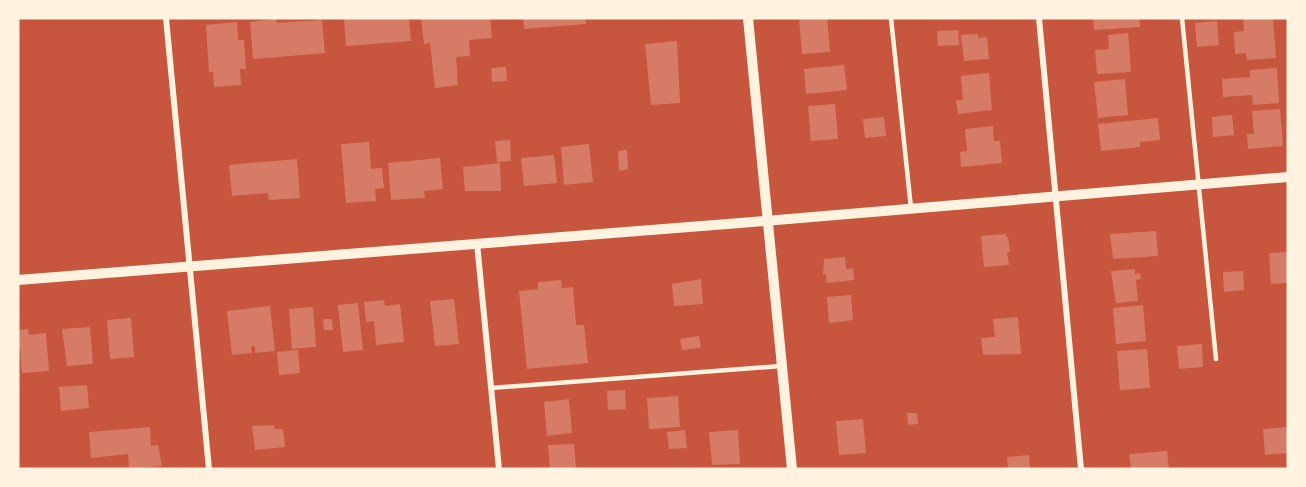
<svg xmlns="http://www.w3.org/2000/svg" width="1306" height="487" viewBox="0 0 1306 487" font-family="'Open Sans',sans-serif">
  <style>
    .building { fill: #d67c66 }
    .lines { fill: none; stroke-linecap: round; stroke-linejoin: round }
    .service { stroke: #fff3e0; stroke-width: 4.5 }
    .minor { stroke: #fff3e0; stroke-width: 6 }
    .tertiary { stroke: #fff3e0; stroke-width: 10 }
  </style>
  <rect width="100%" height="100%" fill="#c8553d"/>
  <path class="building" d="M344,18H409L411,41L346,46Z
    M421,18H490L492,38L469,40L470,56L456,57L458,85L435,88L430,43L424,44Z
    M523,18H585L586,24L524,29Z
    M799,18H827L830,52L802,54Z
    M1093,18H1139L1140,27L1094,30Z
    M1243,18H1273L1276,58L1247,60L1246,53L1235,54L1234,32L1244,31Z
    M276,19L277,23L322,20L325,53L253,59L250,22Z
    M1217,21L1219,45L1197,47L1195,23Z
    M237,22L238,40H244L246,69H240L241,85L214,87L213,72H209L206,25Z
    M958,30L959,45L938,46L937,31Z
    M1128,33L1131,72L1097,74L1095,50L1109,49L1108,35Z
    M978,34V38L987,37L989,59L964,61L961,35Z
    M677,41L680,103L651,105L645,44Z
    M844,65L847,90L806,94L804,69Z
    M506,67L507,81L492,82L491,68Z
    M1277,68L1279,103L1253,105L1252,95L1223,97L1222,79L1250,77V70Z
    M989,73L992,110L958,114L956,100H963L961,76Z
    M1125,79L1128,115L1098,118L1094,82Z
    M835,104L838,139L811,141L808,106Z
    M1280,109L1283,146L1248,149L1247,134H1254L1252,111Z
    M1232,115L1234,135L1213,137L1212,117Z
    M884,117L886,136L865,138L863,119Z
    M1158,118L1160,140L1140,142V147L1101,151L1098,124Z
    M993,126L994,141H1000L1002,163L961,167L960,152L967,151L965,129Z
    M510,140L511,161L497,162L495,141Z
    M369,142L371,169L382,168L384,188L375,189L376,201L346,203L341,144Z
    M589,144L593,182L564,185L561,147Z
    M627,150L628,169L619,171L618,151Z
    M554,155L557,183L524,186L521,158Z
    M440,158L443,189L424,191L425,198L391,200L388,163Z
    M297,159L300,198L269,200L268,193L232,196L229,165Z
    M500,163L501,191H465L463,167Z
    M1156,231L1158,256L1113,259L1110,234Z
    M1006,234V237H1008L1010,252H1007L1009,265L984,267L981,236Z
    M1288,252V283L1271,284L1269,253Z
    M845,257L846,269L853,268L854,280L827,283L826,274L823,275L824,259Z
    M1135,269V274L1140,273L1141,279L1136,280L1138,301L1116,303L1111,271Z
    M1243,271L1244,290L1224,292L1223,272Z
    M701,279L703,304L674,306L672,284Z
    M561,280L562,288L573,287L576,325H584L588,363L527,369L519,291L538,289V282Z
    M851,295L853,320L829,323L827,297Z
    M454,299L459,344L435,346L430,301Z
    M384,300L385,306L400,304L404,342L376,345L374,321L366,322L364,302Z
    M358,303L363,350L343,352L338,305Z
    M1143,305L1146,341L1116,344L1113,308Z
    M270,306L275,351L255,353V346L251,347L252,353L232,355L227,311Z
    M313,307L316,347L292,349L289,309Z
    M1018,317L1021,354L983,355L981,338L995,337L993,319Z
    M131,318L134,357L110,359L107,320Z
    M323,319H332L333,330H324Z
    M90,327L93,364L67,366L62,329Z
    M28,329L29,335L46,333L49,371L22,373L20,348H18V330Z
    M699,336L701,348L682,350L680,339Z
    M1202,344L1203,367L1179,369L1177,346Z
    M1147,349L1150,388L1120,390L1117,351Z
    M298,350L300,373L279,375L277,352Z
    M87,385L89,408L61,411L59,387Z
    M625,390L626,409L608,410L607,391Z
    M678,396L680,427L649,429L647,398Z
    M569,399L572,433L547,436L544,402Z
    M907,413H917L918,424L908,425Z
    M863,419L866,453L839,455L836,421Z
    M274,425L275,429H283L285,447L255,450L252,426Z
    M150,427L151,446L158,445L162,466L129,469L128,454L91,458L89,432Z
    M1288,427V453L1265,455L1263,429Z
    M685,430L687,448L669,449L667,432Z
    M738,430L740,464L712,465L709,432Z
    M574,444L576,469H550L548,445Z
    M1167,451L1169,469H1131L1129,454Z
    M1029,455L1030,469H1008L1007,457Z"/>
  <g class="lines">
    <path class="service" d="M891,18L911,208
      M1182,18L1216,359
      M491,388L781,366"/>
    <path class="minor" d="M166,18L209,469
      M1039,18L1081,469
      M477,243L499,469"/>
    <path class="tertiary" d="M748,18L792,469
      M18,280L740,223L1288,177"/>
  </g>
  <rect width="1306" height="487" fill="none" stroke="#fff3e0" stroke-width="39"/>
</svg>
